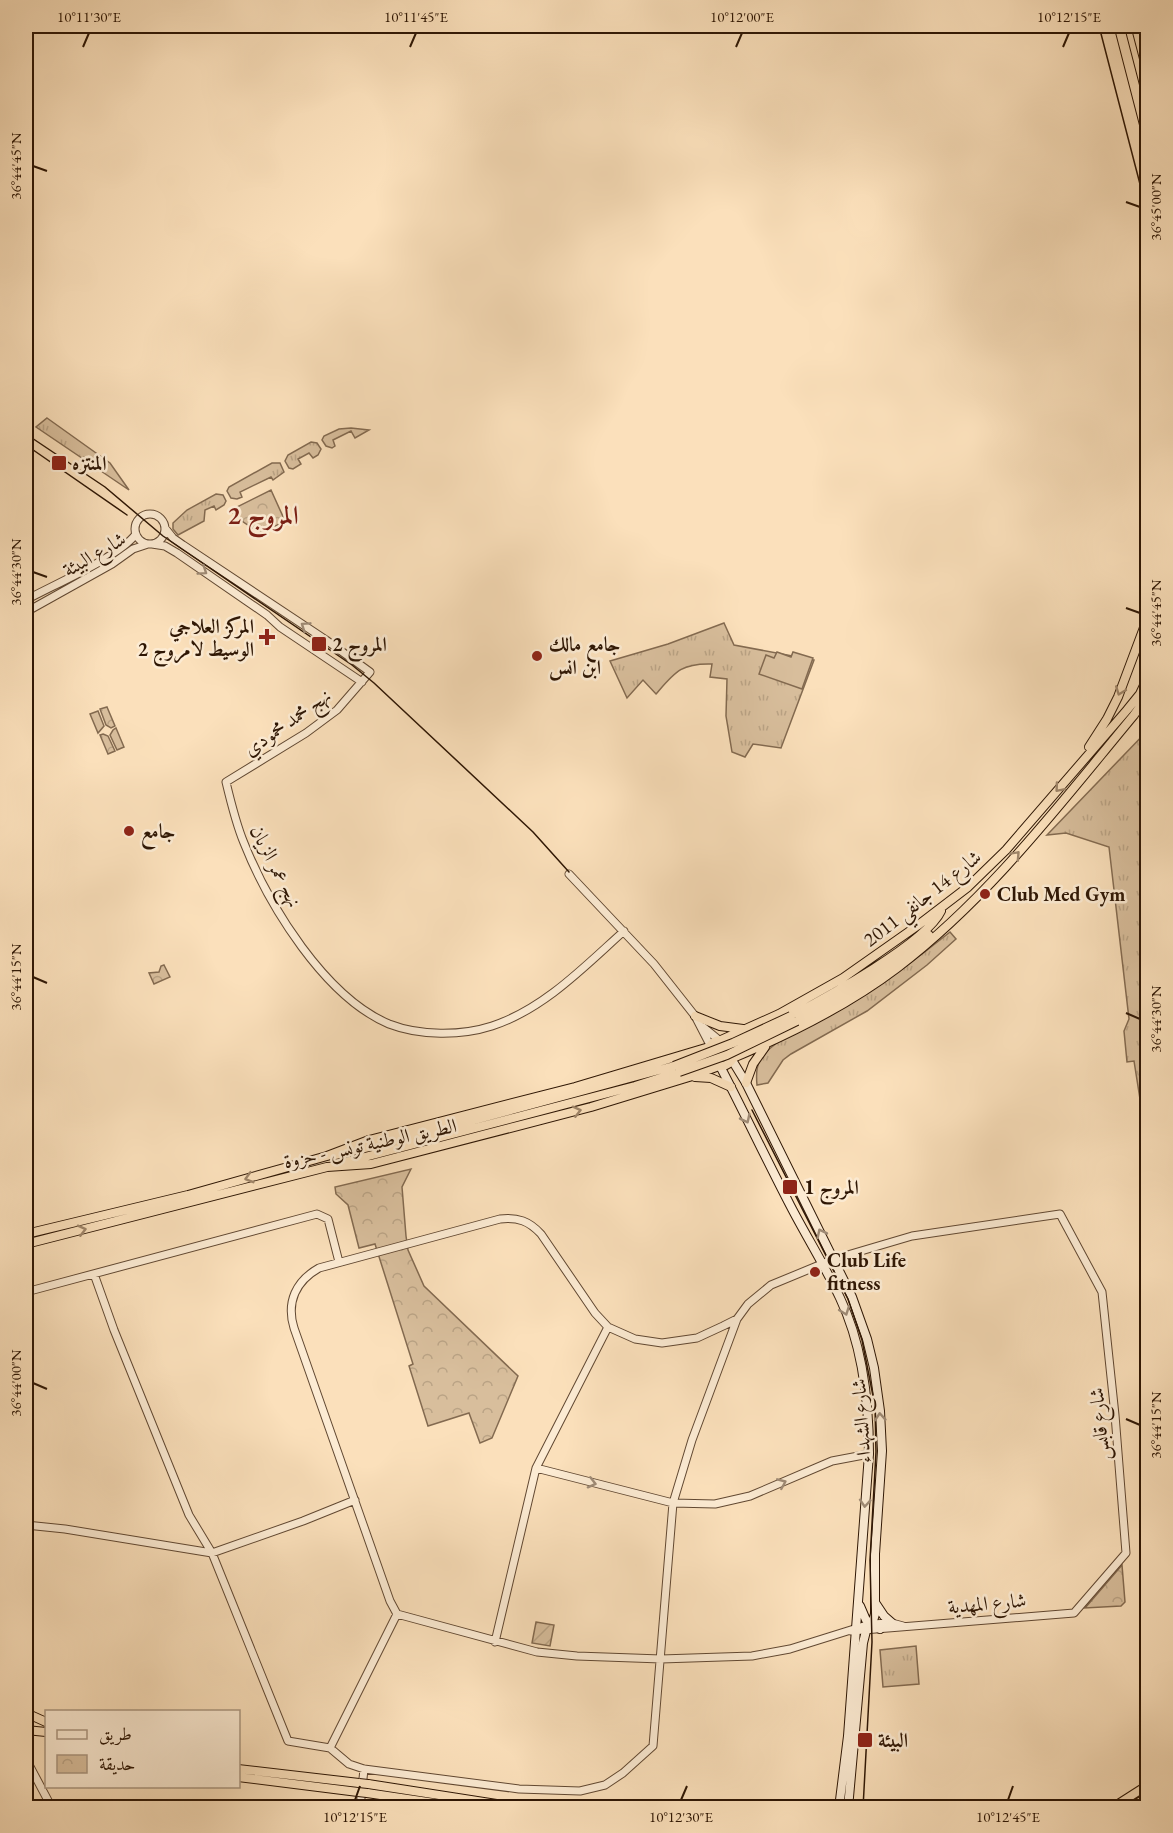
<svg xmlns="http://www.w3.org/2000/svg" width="1173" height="1833" viewBox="0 0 1173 1833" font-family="'EB Garamond',Amiri,serif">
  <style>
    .grass { fill: url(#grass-tufts); stroke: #836a50; stroke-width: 1.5 }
    .park { fill: url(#park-crowns); stroke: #836a50; stroke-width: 1.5 }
    .garden { fill: url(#garden-furrows); stroke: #836a50; stroke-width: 1.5 }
    .pitch { fill: #d8be9c; stroke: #836a50; stroke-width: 1.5 }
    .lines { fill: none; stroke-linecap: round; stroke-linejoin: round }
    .tertiary-casing { stroke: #614832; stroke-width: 9 }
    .secondary-casing { stroke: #2e1604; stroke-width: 10 }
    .trunk-casing { stroke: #2e1604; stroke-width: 10 }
    .motorway-casing { stroke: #2e1604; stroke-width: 11 }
    .tertiary { stroke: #fcebd3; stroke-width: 7 }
    .secondary { stroke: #fcebd3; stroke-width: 8 }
    .trunk { stroke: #fbe0bb; stroke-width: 8 }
    .motorway { stroke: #fbe0bb; stroke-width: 9 }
    .tram { stroke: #2e1604; stroke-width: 1.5 }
    .trunk-bridge-casing { stroke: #2e1604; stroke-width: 10; stroke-linecap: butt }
    .trunk-bridge { stroke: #fbe0bb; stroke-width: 8 }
    .oneway { stroke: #9f8b76 }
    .oneway2 { stroke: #9f8569 }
    .ticks { fill: none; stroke: #2e1604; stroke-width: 2 }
    .poi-dot { fill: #8f2418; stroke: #fcebd3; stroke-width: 2 }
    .labels { text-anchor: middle; stroke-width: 5; stroke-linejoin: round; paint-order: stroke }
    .poi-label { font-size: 20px; font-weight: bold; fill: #2e1604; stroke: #fcebd3; text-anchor: start }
    .street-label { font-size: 20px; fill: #2e1604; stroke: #fcebd3 }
    .district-label { font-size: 26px; font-weight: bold; fill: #7a1f14; stroke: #fcebd3 }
    .neatline { fill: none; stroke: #2e1604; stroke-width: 2 }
    .ticks-label { font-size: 15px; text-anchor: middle; fill: #2e1604 }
  </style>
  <defs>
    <pattern id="grass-tufts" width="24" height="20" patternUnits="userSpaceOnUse" patternTransform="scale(1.5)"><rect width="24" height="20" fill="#d8be9c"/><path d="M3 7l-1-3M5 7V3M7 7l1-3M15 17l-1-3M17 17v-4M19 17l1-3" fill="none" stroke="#baa385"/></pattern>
    <pattern id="park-crowns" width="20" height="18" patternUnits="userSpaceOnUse" patternTransform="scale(1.5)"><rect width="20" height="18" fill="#d8be9c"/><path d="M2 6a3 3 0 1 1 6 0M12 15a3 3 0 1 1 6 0" fill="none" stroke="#baa385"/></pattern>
    <pattern id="garden-furrows" width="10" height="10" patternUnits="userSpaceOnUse" patternTransform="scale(1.5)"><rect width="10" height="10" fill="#d8be9c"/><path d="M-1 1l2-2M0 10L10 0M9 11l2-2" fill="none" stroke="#baa385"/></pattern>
  </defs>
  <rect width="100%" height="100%" fill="#fbe0bb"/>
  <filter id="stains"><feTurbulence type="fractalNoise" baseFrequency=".00333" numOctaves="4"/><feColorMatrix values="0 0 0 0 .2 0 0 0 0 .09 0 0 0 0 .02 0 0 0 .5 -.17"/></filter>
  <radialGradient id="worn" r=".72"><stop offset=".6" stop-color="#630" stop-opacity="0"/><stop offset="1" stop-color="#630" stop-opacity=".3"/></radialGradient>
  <path class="grass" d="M47,418L110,463L129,490L36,427Z
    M351,428L369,430L355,438L351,431L333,440L335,446L332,448L326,446L322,440L324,436L339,429Z
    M311,442L317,443L321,449L318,455L313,458L309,453L298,459L301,464L293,469L289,468L285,461L288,455Z
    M272,463H280L284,472L273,480L271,477L240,492L242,497L237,499L231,498L227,491L229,487Z
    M216,494L223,495L226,501L224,505L216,510L214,506L205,510L204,521L178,535L173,529V523L187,510Z
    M724,623L734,645L814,660L781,748L753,744L745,757L732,752L726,716L727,679L710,677L712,664C681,663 675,672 656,694L643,680L627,698L610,661L668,644Z
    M1147,731L1148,1118H1143L1134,1061L1127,1062L1124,1031L1129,1019L1109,847L1066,833L1047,835Z
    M950,932L956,939L927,965L867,1011L791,1054L783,1060L768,1083L757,1085C756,1074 756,1063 764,1054C786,1031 822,1021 848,1005C884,983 918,958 950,932Z
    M916,1646L919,1684L883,1687L880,1650Z"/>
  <path class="park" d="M271,490L285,521L261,534L236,517L231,510Z
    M107,707L115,726L111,728L106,725L100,709Z
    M98,711L104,726L98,733L90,714Z
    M116,728L124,747L117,750L110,735L113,730Z
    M103,734L108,736L115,751L108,754L100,735Z
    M164,965L170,977L154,984L149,973L159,972L161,966Z
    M411,1169L402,1187L406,1236L408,1250L424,1286L518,1376L492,1438L480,1443L469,1413L428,1426L409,1366L413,1364L375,1244L359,1248L348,1205L336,1194L335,1187Z
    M1122,1565L1125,1602L1121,1606L1085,1608Z"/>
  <path class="garden" d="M536,1622L554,1625L550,1646L532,1643Z"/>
  <path class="pitch" d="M777,652L791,657L793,652L813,658L802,689L759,674L766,655L774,658Z"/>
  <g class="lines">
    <defs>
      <path id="tertiary" d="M135 529a15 15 0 1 1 30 0a15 15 0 1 1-30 0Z
        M165,528L173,538L183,545L326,640L370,672L337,710L306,733L226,782C231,803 236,824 244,843C269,906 325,997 389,1024C420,1036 461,1036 492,1026C544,1009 585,966 624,931
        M152,544L165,546L177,553L267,615L280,627L362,682
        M26,600C53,585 119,557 136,534
        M26,612L112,564L133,549L148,544
        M569,874L654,964L695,1016L710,1045
        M703,1027L719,1040
        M94,1274L114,1330L189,1515L212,1553L288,1741L330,1748L349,1764L364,1769L519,1789L580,1791L605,1785L623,1773L653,1746L673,1503L692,1440L737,1319
        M26,1292L317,1214L328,1219L339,1262
        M536,1468L673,1503L715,1504L750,1496L832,1461L869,1454
        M26,1525L65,1529L212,1553L303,1521L355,1500
        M851,1631L1074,1613L1126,1553L1115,1415L1102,1292L1060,1214L912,1236L834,1259L771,1285L748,1304L737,1319L723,1326L697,1338L662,1343L635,1339L608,1327L595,1313L541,1234C529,1221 518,1217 500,1219L319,1268C296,1281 286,1302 294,1328L390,1601L397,1614L537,1652L577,1656L661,1659L752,1656L790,1649L870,1624L892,1623L903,1626
        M495,1642L536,1468L608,1327
        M330,1748L397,1614
        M26,1759L52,1808
        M360,1808L364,1769"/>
      <path id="secondary" d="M732,1060L746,1083L852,1297L867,1339L874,1368L880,1411L882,1451L875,1554V1614L872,1624L866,1631L863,1643L848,1808
        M720,1066C744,1112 766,1159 790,1205C806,1236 825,1266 840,1298C863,1346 869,1401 869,1454L848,1736L839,1808
        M876,1604L884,1616L892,1623
        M860,1606L866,1620L880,1629"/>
      <path id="trunk" d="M1089,747L1107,719L1118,697L1148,617
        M695,1016L720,1026L743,1029
        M791,1016C825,998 926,943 941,911
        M797,1021L860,985L929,935
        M708 1053a13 13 0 1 1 26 0a13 13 0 1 1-26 0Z
        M721,1040L779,1014L843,978L917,926L968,887L1006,850L1127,710L1140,694L1148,677
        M733,1058C790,1034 847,1006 897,968C989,898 1060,804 1134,715L1148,695
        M695,1077L711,1078L731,1087
        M746,1083L753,1064L765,1047
        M335,1155L419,1135L674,1066
        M342,1163L635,1086L679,1072
        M26,1234L188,1195L327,1156L369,1140L575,1087L709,1047
        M26,1244L327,1167L371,1164L591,1107L689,1077L719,1066
        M26,1713L46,1722
        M26,1730L46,1732
        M238,1769L359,1783
        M238,1777L358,1792
        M368,1784L523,1808
        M367,1793L468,1808
        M1112,1808L1148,1785
        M1130,1808L1148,1797"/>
      <path id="motorway" d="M1119,26L1148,138
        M1136,26L1148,72"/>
    </defs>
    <use href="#tertiary" class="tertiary-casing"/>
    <use href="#secondary" class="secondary-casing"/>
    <use href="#trunk" class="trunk-casing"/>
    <use href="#motorway" class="motorway-casing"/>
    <use href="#tertiary" class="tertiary"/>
    <use href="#secondary" class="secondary"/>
    <use href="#trunk" class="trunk"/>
    <use href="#motorway" class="motorway"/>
    <path class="tram" d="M1099,26L1148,215
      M26,434L105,487L163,536L352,665L374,683L533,832L569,872
      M26,445L127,515
      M752,1110L848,1299L862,1340L875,1406L876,1452L870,1560L872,1642L863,1808"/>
    <defs>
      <path id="trunk-bridge" d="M674,1066L733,1043L791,1016
        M679,1072L727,1055L797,1021
        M359,1783L368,1784
        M358,1792L367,1793"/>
    </defs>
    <use href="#trunk-bridge" class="trunk-bridge-casing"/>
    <use href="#trunk-bridge" class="trunk-bridge"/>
  </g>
  <defs><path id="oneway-chevron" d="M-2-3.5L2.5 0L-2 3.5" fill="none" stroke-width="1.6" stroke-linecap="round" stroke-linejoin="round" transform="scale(1.5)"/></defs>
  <g class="oneway">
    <use href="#oneway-chevron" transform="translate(203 571) rotate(34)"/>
    <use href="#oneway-chevron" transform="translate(305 626) rotate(-146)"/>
    <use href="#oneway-chevron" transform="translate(746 1119) rotate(64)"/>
    <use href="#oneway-chevron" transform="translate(821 1233) rotate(-116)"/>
    <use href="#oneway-chevron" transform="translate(845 1311) rotate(70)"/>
    <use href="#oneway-chevron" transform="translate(880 1417) rotate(-94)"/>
    <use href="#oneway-chevron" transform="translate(592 1483) rotate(14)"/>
    <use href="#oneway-chevron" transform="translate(782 1483) rotate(-23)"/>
    <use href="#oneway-chevron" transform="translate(865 1503) rotate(94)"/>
  </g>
  <g class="oneway2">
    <use href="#oneway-chevron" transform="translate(1120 691) rotate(111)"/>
    <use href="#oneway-chevron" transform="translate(1059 788) rotate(130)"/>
    <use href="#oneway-chevron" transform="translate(1016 855) rotate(-47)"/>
    <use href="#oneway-chevron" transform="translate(577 1111) rotate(-14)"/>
    <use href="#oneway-chevron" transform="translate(249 1178) rotate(164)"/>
    <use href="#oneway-chevron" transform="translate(82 1230) rotate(-14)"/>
  </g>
  <path class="ticks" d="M83,47L89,33M410,47L416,33M736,47L742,33M1063,47L1069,33M33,166L47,171M1126,202L1140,207M33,572L47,577M1126,608L1140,613M33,977L47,983M1126,1013L1140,1019M33,1383L47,1389M1126,1419L1140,1425M355,1800L360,1786M681,1800L687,1786M1008,1800L1013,1786"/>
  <g class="poi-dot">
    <rect x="51" y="455" width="16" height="16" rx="3"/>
    <path d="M264 628h6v6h6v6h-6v6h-6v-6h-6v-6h6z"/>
    <rect x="311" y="636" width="16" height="16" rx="3"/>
    <circle cx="537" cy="656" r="6"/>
    <circle cx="129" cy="831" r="6"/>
    <circle cx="985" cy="894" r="6"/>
    <rect x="782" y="1179" width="16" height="16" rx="3"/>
    <circle cx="815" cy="1272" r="6"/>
    <rect x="857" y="1732" width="16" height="16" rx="3"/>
  </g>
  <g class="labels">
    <g class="poi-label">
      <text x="72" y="470">المنتزه</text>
      <text x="254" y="633" text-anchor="end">المركز العلاجي<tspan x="254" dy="23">الوسيط لامروج 2</tspan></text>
      <text x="332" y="651">المروج 2</text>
      <text x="549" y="651">جامع مالك<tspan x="549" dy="23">ابن انس</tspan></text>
      <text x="141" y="838">جامع</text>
      <text x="997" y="901">Club Med Gym</text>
      <text x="804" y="1194">المروج 1</text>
      <text x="827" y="1267">Club Life<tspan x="827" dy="23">fitness</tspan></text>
      <text x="878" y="1747">البيئة</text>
    </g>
    <g class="street-label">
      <text transform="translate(94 554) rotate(-30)" y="7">شارع البيئة</text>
      <text transform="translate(287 722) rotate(-35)" y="7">نهج محمد محمودي</text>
      <text transform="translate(276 866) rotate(63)" y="7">نهج عمر الزيان</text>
      <text transform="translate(922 898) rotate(-38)" y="7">شارع 14 جانفي 2011</text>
      <text transform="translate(370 1143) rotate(-12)" y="7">الطريق الوطنية تونس - حزوة</text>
      <text transform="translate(861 1421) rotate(-94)" y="7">شارع الشهداء</text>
      <text transform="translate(1099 1424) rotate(-95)" y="7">شارع قابس</text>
      <text transform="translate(987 1603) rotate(-5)" y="7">شارع المهدية</text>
    </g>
    <g class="district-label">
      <text x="263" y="524">المروج 2</text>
    </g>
  </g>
  <rect width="1173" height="1833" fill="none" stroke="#fbe0bb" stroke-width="66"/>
  <rect x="45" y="1710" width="195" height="78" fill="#fcebd3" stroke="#aa9680" stroke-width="1.5"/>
  <rect x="57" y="1730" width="30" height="9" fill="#fcebd3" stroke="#aa9680" stroke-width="1.5"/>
  <text x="99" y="1740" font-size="18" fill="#2e1604">طريق</text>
  <rect x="57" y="1755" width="30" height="18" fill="url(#park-crowns)" stroke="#aa9680" stroke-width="1.5"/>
  <text x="99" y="1770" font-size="18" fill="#2e1604">حديقة</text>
  <rect x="33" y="33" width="1107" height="1767" class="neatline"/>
  <g class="ticks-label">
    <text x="89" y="22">10°11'30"E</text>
    <text x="416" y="22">10°11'45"E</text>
    <text x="742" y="22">10°12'00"E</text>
    <text x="1069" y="22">10°12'15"E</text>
    <text transform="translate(16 166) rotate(-90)" y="5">36°44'45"N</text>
    <text transform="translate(1156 207) rotate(-90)" y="5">36°45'00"N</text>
    <text transform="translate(16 572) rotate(-90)" y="5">36°44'30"N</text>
    <text transform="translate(1156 613) rotate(-90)" y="5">36°44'45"N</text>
    <text transform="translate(16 977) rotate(-90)" y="5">36°44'15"N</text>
    <text transform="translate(1156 1019) rotate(-90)" y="5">36°44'30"N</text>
    <text transform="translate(16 1383) rotate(-90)" y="5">36°44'00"N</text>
    <text transform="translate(1156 1425) rotate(-90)" y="5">36°44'15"N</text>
    <text x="355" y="1822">10°12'15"E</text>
    <text x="681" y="1822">10°12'30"E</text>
    <text x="1008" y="1822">10°12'45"E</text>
  </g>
  <rect width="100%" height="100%" filter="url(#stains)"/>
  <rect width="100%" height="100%" fill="url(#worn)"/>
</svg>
